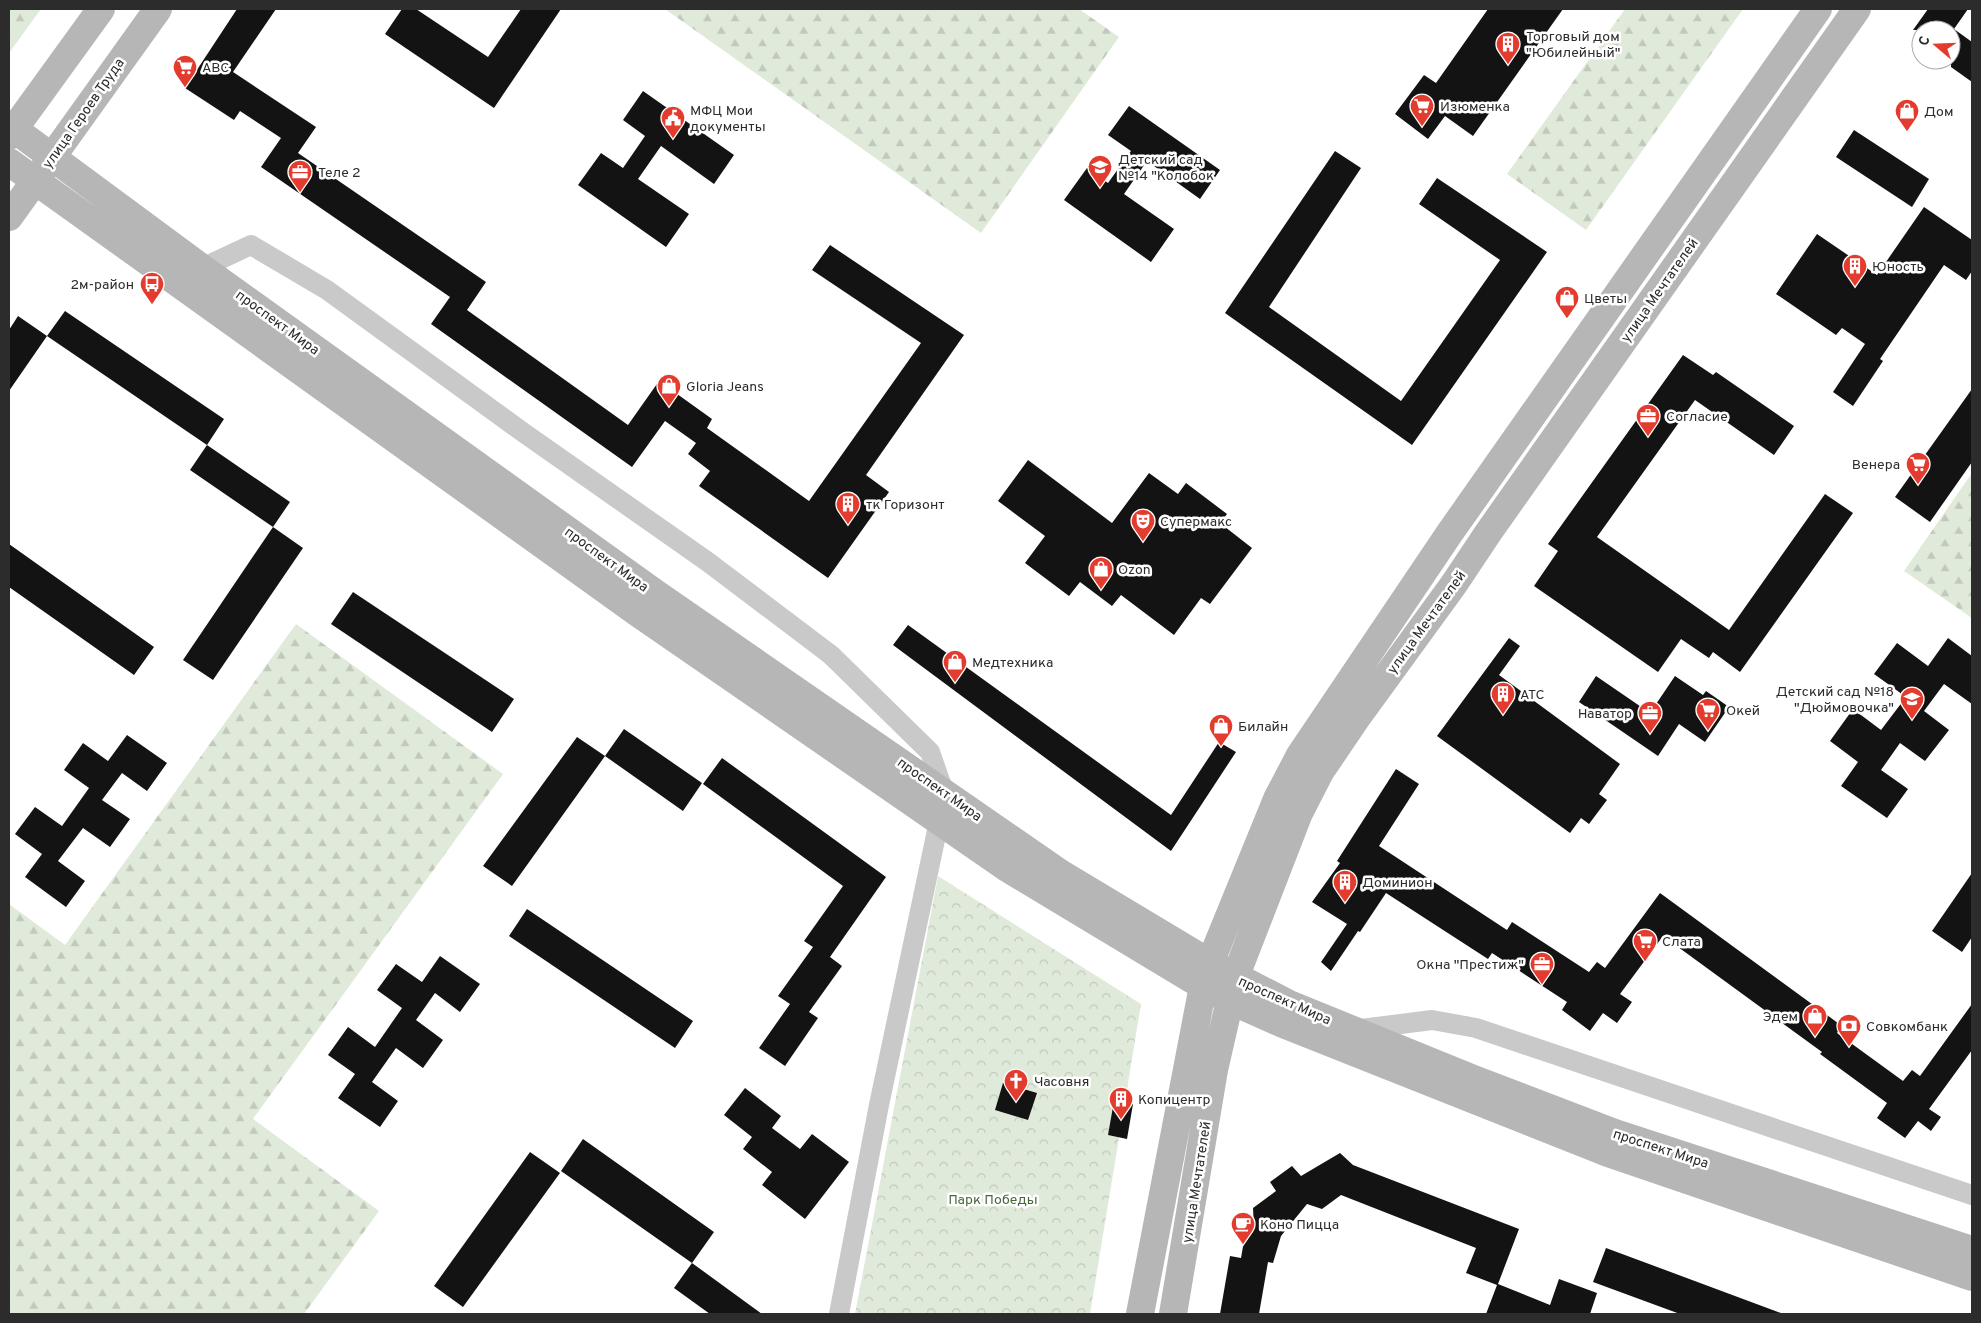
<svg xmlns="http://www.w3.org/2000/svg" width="1981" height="1323" viewBox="0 0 1981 1323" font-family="Overpass,sans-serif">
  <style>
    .forest { fill: url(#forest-firs) }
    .park { fill: url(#park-crowns) }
    .building { fill: #131313 }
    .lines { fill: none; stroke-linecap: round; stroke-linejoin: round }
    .street { stroke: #c9c9c9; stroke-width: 20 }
    .secondary { stroke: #b6b6b6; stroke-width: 28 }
    .labels { text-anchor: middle; stroke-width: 5; stroke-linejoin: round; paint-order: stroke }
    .poi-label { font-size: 14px; fill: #2c2c2c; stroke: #fff; text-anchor: start }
    .street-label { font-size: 14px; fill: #2c2c2c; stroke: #fff }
    .park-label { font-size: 14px; fill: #49673b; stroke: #fff }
  </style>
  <defs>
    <pattern id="forest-firs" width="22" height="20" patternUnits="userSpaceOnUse" patternTransform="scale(1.25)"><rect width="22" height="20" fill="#e0eada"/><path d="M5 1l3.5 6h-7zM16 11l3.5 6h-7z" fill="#c0c9bb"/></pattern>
    <pattern id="park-crowns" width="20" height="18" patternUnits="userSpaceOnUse" patternTransform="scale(1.25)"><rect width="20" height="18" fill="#e0eada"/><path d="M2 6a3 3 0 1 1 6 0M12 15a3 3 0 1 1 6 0" fill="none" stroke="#c0c9bb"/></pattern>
  </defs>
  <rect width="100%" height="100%" fill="#fff"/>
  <path class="forest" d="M9,9H41L9,53Z
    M665,9H1079L1119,37L981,233Z
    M1625,9H1743L1586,230L1507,174Z
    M1972,473V618L1904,571Z
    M296,624L503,774L253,1119L379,1211L304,1314H9V904L65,945Z"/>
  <path class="park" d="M938,876L1141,1004L1090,1314H855Z"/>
  <path class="building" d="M237,9H276L233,72L316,127L298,153L486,282L467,310L628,425L659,381L712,419L707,428L809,501L921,343L812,270L830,245L964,335L866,475L889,492L828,578L699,486L710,471L688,454L696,443L665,421L632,467L431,324L450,297L261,167L281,138L240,111L234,120L185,88Z
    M402,9H416L488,57L521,9H561L494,108L385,34Z
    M1488,9H1563L1473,136L1445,116L1428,139L1395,114L1424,75L1436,83Z
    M1928,9H1968L1954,29L1972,42V82L1951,67V30H1913Z
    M643,91L734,155L714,184L661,146L638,179L689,214L666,247L578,185L601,153L623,168L645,136L623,120Z
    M1129,106L1220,170L1200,199L1147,161L1124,194L1174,229L1151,262L1064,200L1087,168L1108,183L1131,151L1108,135Z
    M1854,130L1929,179L1912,207L1836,157Z
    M1335,151L1361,168L1269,307L1401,401L1500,260L1419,204L1437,178L1547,252L1412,445L1225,313Z
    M1924,207L1972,240V271L1966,280L1944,265L1880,359L1883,361L1853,406L1833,392L1865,344L1842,328L1836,335L1776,294L1817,234L1877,275Z
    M65,311L224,419L207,445L47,336Z
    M18,316L47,336L9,391V330Z
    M1683,355L1713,375L1716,372L1794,426L1774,455L1695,400L1597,537L1729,630L1825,494L1853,513L1740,672L1713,652L1709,658L1681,639L1658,672L1534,586L1558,551L1548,544Z
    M1972,389V462L1930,522L1895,497Z
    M207,445L290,502L273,527L190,470Z
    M1028,460L1112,523L1149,473L1178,494L1186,483L1227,514L1220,523L1252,548L1210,604L1201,598L1174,635L1121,595L1112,606L1080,582L1069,596L1025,563L1045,536L998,501Z
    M273,527L303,548L213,680L183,660Z
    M9,544L154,647L134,675L9,587Z
    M353,592L514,699L492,732L331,624Z
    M908,625L1171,815L1219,742L1236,752L1171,851L893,645Z
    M1509,638L1520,646L1499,675L1620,764L1599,794L1607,800L1589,824L1581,818L1570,833L1437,736Z
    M1948,638L1972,656V704L1944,684L1924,711L1949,730L1925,761L1900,743L1881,770L1908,789L1887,818L1841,786L1858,762L1830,741L1853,709L1881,730L1906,697L1874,674L1897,643L1928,666Z
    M1596,676L1650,713L1675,676L1703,695L1706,691L1729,707L1705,742L1679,724L1658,756L1579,702Z
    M624,729L702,783L683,811L605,756Z
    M127,735L167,763L147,791L122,773L102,800L130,819L110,847L83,828L58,861L85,881L66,907L25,877L42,854L15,834L35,807L62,826L89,788L64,770L83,743L108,761Z
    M577,737L605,756L512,886L483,866Z
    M722,758L886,877L830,957L842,966L809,1012L818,1018L785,1066L759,1048L790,1004L778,996L813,947L804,941L843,886L703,784Z
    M1396,769L1419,784L1379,846L1507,930L1512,922L1589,972L1597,962L1605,968L1660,893L1842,1026L1837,1033L1903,1081L1912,1070L1920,1076L1972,1004V1050L1929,1109L1941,1117L1931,1131L1918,1121L1905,1138L1877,1118L1887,1103L1820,1054L1822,1052L1663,936L1620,994L1632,1002L1617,1023L1603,1013L1590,1031L1562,1010L1567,1002L1492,953L1488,959L1386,893L1360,932L1358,931L1331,971L1321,962L1347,924L1312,902L1340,863L1337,861Z
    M1972,873V937L1962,952L1932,931Z
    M527,909L693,1021L675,1048L509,936Z
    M440,956L480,984L460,1012L435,993L416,1020L443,1040L423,1068L396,1048L372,1082L398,1101L380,1127L338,1098L355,1074L328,1055L348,1027L375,1047L402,1008L377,990L396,964L422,982Z
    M1003,1083L1037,1093L1028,1120L995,1110Z
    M745,1088L781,1116L772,1128L800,1149L812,1134L849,1162L805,1219L762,1185L772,1172L743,1149L752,1137L724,1115Z
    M1114,1101L1133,1104L1127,1139L1108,1135Z
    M583,1139L714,1232L692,1263L561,1171Z
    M530,1152L560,1173L463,1307L434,1286Z
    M1340,1153L1353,1165L1519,1229L1498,1284L1550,1305L1559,1279L1597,1293L1590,1314H1486L1497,1285L1466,1273L1476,1248L1341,1195L1322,1209L1307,1204L1281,1236L1273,1263L1268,1262L1259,1314H1220L1230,1256L1241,1258L1246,1229L1254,1228L1253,1208L1276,1191L1270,1182L1292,1166L1301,1176Z
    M1606,1248L1781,1313V1314H1680L1593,1282Z
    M692,1263L762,1314H710L674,1288Z"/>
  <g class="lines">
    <path class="street" d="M202,268L251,245L327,290L524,433L708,562L831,655L930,752L944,792
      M1353,1030L1432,1020L1476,1028L1972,1195
      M839,1314L879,1105L939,821"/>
    <path class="secondary" d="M14,129L202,268L655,593L1060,873L1210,963L1289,1004L1476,1080L1615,1133L1972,1250
      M9,136L101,9
      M9,162L638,613L939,821L1007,868L1203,986L1229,1000L1283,1024L1608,1153L1972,1277
      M9,217L158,9
      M1140,1314L1203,986L1210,963L1277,799L1300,755L1449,534L1818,9
      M1173,1314L1214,1070L1235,978L1299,813L1320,772L1358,716L1454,584L1488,533L1857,9"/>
  </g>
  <defs>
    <symbol id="building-pin" viewBox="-11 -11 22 30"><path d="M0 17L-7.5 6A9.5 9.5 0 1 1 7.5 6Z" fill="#e33c2f" stroke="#fff"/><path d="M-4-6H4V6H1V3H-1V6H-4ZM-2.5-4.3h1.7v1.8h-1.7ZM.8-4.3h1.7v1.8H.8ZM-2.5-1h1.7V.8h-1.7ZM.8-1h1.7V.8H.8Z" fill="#fff"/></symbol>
    <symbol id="supermarket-pin" viewBox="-11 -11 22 30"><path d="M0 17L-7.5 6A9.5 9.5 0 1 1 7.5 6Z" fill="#e33c2f" stroke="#fff"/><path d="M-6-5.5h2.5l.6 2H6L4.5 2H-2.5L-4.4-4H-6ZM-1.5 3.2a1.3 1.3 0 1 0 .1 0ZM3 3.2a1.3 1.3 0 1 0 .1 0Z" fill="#fff"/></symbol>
    <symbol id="shop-pin" viewBox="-11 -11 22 30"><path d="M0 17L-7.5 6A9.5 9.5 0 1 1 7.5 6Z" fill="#e33c2f" stroke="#fff"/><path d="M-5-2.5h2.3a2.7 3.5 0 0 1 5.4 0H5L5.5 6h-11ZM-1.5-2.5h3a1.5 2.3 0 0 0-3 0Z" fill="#fff"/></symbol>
    <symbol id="civic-pin" viewBox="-11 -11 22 30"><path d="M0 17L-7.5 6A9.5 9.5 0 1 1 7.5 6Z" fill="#e33c2f" stroke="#fff"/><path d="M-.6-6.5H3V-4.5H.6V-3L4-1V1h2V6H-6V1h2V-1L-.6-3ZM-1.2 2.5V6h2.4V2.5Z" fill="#fff"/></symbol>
    <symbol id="school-pin" viewBox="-11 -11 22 30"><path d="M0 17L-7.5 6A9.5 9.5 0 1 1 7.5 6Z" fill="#e33c2f" stroke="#fff"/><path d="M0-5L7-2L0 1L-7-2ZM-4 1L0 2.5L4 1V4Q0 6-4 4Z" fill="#fff"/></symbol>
    <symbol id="office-pin" viewBox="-11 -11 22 30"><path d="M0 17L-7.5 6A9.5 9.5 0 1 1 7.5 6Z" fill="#e33c2f" stroke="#fff"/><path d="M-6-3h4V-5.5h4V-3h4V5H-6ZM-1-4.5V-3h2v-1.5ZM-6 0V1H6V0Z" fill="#fff"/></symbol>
    <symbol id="bus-pin" viewBox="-11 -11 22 30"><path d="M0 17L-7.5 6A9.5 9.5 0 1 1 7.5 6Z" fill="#e33c2f" stroke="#fff"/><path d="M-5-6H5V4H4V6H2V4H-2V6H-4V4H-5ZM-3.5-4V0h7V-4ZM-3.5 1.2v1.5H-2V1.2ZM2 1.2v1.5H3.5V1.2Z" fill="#fff"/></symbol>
    <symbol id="theatre-pin" viewBox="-11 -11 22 30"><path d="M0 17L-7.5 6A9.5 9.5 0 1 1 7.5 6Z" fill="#e33c2f" stroke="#fff"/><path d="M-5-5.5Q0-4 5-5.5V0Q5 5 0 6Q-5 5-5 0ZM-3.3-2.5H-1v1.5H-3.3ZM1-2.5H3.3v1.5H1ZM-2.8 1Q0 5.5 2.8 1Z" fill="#fff"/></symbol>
    <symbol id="bank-pin" viewBox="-11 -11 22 30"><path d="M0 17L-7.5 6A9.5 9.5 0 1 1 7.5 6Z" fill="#e33c2f" stroke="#fff"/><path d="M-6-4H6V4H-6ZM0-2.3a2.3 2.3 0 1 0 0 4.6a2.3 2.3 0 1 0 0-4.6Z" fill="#fff"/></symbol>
    <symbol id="church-pin" viewBox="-11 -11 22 30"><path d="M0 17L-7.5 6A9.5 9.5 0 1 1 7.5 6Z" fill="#e33c2f" stroke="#fff"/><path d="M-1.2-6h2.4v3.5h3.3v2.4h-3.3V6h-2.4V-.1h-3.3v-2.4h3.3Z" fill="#fff"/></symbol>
    <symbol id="cafe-pin" viewBox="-11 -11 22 30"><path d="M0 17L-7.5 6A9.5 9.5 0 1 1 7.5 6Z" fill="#e33c2f" stroke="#fff"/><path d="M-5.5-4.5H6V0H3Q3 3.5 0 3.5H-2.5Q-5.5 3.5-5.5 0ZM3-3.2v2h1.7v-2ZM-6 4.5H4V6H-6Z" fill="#fff"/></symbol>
  </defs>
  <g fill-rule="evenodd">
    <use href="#building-pin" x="1494" y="30" width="28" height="38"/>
    <use href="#supermarket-pin" x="171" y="53" width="28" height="38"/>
    <use href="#supermarket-pin" x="1408" y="92" width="28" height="38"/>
    <use href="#shop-pin" x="1893" y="97" width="28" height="38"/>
    <use href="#civic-pin" x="659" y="104" width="28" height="38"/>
    <use href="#school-pin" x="1086" y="153" width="28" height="38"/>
    <use href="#office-pin" x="286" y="158" width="28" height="38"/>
    <use href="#building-pin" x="1841" y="252" width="28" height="38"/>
    <use href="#bus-pin" x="138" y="270" width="28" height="38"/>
    <use href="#shop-pin" x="1553" y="284" width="28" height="38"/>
    <use href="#shop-pin" x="655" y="372" width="28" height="38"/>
    <use href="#office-pin" x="1634" y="402" width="28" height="38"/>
    <use href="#supermarket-pin" x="1904" y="450" width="28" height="38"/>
    <use href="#building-pin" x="834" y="490" width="28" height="38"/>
    <use href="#theatre-pin" x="1129" y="507" width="28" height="38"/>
    <use href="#shop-pin" x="1087" y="555" width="28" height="38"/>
    <use href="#shop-pin" x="941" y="648" width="28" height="38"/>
    <use href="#building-pin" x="1489" y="680" width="28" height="38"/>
    <use href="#school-pin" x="1898" y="685" width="28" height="38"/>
    <use href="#supermarket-pin" x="1694" y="696" width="28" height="38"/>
    <use href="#office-pin" x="1636" y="699" width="28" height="38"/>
    <use href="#shop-pin" x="1207" y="712" width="28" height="38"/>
    <use href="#building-pin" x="1331" y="868" width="28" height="38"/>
    <use href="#supermarket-pin" x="1631" y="927" width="28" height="38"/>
    <use href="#office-pin" x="1528" y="950" width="28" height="38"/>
    <use href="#shop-pin" x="1801" y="1002" width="28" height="38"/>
    <use href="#bank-pin" x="1835" y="1012" width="28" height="38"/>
    <use href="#church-pin" x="1002" y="1067" width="28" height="38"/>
    <use href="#building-pin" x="1107" y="1085" width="28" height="38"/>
    <use href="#cafe-pin" x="1229" y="1210" width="28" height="38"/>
  </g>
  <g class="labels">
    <g class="poi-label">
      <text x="1526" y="41">Торговый дом<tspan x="1526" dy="16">"Юбилейный"</tspan></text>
      <text x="202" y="72">АВС</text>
      <text x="1440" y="111">Изюменка</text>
      <text x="690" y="115">МФЦ Мои<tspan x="690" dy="16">документы</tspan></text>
      <text x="1924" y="116">Дом</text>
      <text x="1118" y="164">Детский сад<tspan x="1118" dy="16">№14 "Колобок</tspan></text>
      <text x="318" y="177">Теле 2</text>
      <text x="1872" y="271">Юность</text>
      <text x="134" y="289" text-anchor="end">2м-район</text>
      <text x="1584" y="303">Цветы</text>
      <text x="686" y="391">Gloria Jeans</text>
      <text x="1666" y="421">Согласие</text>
      <text x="1900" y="469" text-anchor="end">Венера</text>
      <text x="866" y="509">тк Горизонт</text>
      <text x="1160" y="526">Супермакс</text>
      <text x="1118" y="574">Ozon</text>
      <text x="972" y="667">Медтехника</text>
      <text x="1894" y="696" text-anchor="end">Детский сад №18<tspan x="1894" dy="16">"Дюймовочка"</tspan></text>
      <text x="1520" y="699">АТС</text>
      <text x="1726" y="715">Окей</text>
      <text x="1632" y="718" text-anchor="end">Наватор</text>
      <text x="1238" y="731">Билайн</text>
      <text x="1362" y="887">Доминион</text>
      <text x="1662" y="946">Слата</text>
      <text x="1524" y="969" text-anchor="end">Окна "Престиж"</text>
      <text x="1798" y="1021" text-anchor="end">Эдем</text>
      <text x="1866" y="1031">Совкомбанк</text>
      <text x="1034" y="1086">Часовня</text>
      <text x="1138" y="1104">Копицентр</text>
      <text x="1260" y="1229">Коно Пицца</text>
    </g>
    <g class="street-label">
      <text transform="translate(83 113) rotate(-55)" y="5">улица Героев Труда</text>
      <text transform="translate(1659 290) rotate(-55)" y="5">улица Мечтателей</text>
      <text transform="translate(278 322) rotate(36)" y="5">проспект Мира</text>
      <text transform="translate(607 559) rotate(36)" y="5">проспект Мира</text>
      <text transform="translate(1426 622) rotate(-54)" y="5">улица Мечтателей</text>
      <text transform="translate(940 789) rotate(35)" y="5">проспект Мира</text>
      <text transform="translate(1285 1000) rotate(24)" y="5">проспект Мира</text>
      <text transform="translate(1661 1148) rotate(18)" y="5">проспект Мира</text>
      <text transform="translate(1196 1182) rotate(-81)" y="5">улица Мечтателей</text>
    </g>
    <g class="park-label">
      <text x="993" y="1204">Парк Победы</text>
    </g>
  </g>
  <rect width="1981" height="1323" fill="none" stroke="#2c2c2c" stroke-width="20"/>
  <g transform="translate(1936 45) rotate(289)"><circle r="24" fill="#ffffff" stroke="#ababab"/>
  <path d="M0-4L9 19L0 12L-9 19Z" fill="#e33c2f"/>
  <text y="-8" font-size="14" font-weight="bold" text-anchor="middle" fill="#2c2c2c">С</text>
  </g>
</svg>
